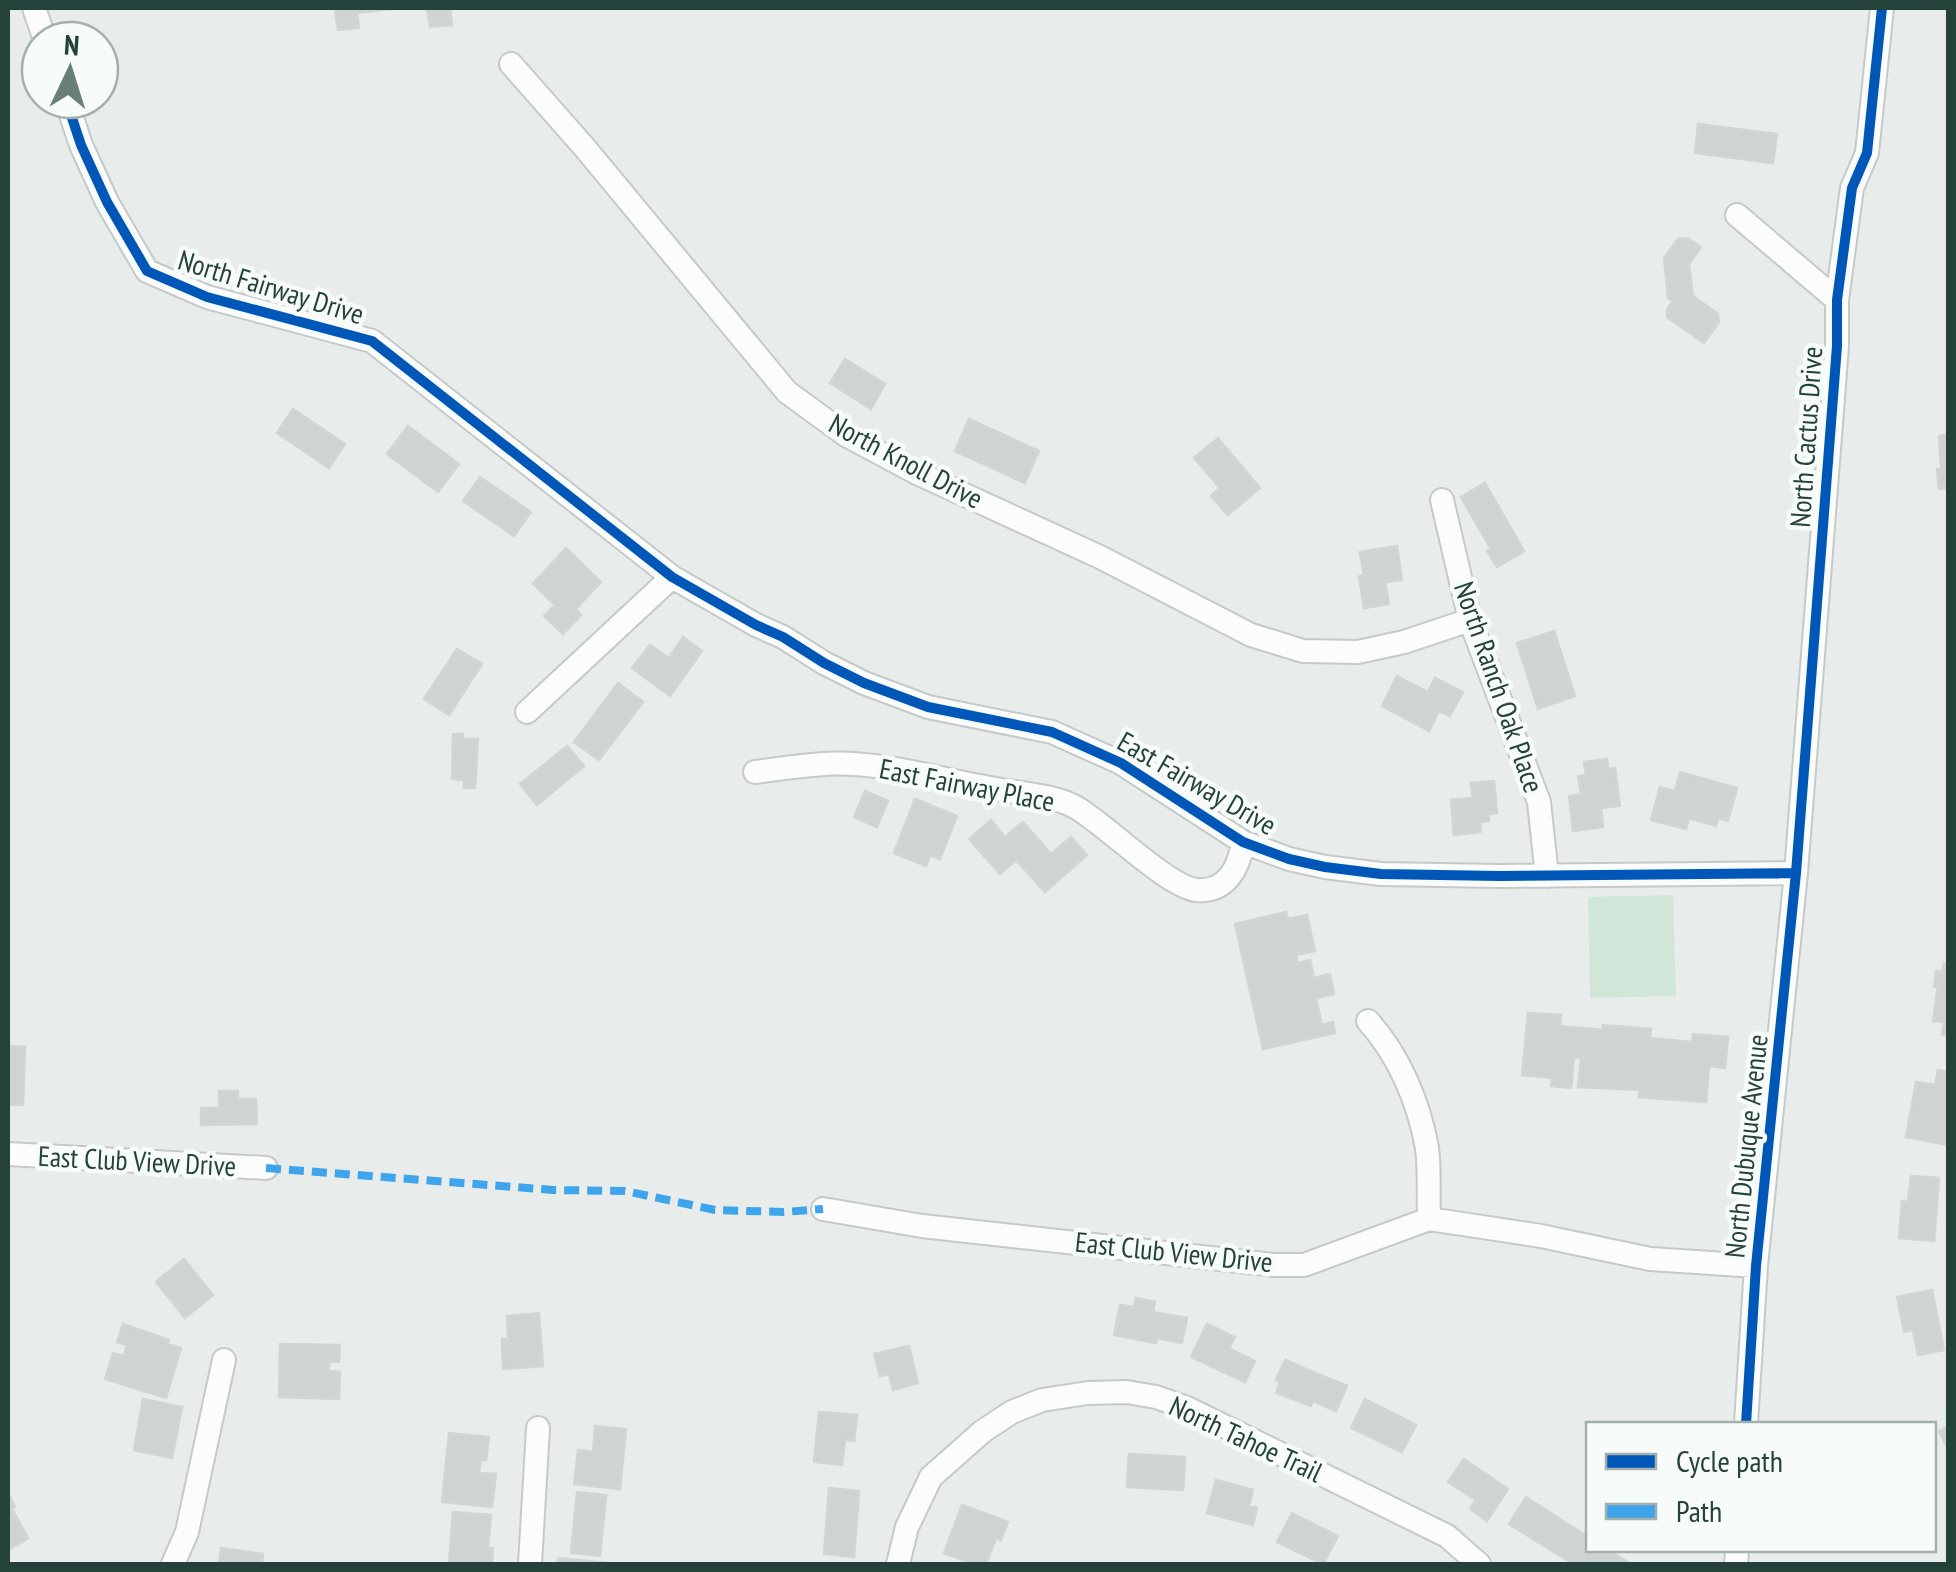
<svg xmlns="http://www.w3.org/2000/svg" width="1956" height="1572" viewBox="0 0 1956 1572" font-family="'PT Sans Narrow',sans-serif">
  <style>
    .green { fill: #d1e6d8 }
    .building { fill: #cfd4d2; stroke: #d1d6d4; stroke-width: 2.5 }
    .lines { fill: none; stroke-linecap: round; stroke-linejoin: round }
    .minor-casing { stroke: #c5cac8; stroke-width: 26 }
    .minor { stroke: #fcfcfc; stroke-width: 22 }
    .quiet { stroke: #3ea4ec; stroke-width: 8; stroke-dasharray: 15 8; stroke-linecap: butt }
    .cycleway-casing { stroke: #f7fbf9; stroke-width: 16 }
    .cycleway { stroke: #0057b8; stroke-width: 10 }
    .labels { text-anchor: middle; stroke-width: 9; stroke-linejoin: round; paint-order: stroke }
    .street-label { font-size: 28px; fill: #24423a; stroke: #f7fbf9 }
  </style>
  <rect width="100%" height="100%" fill="#e8edeb"/>
  <path class="green" d="M1673,895L1676,996L1590,998L1588,897Z"/>
  <path class="building" d="M335,8H400L357,13L359,28L338,30Z
    M427,8H450L452,25L430,27Z
    M1698,124L1777,134L1773,163L1695,153Z
    M1687,238L1701,247L1689,264L1693,296L1718,314L1719,322L1704,343L1667,317V310L1673,301L1668,298L1664,258L1678,239Z
    M845,359L885,384L871,409L830,383Z
    M293,409L345,444L329,468L277,433Z
    M969,419L1039,451L1025,483L955,451Z
    M408,426L459,464L438,492L387,454Z
    M1948,434V488L1939,489L1937,469H1941L1939,436Z
    M1218,438L1260,488L1228,515L1211,496L1220,488L1194,458Z
    M480,477L531,512L514,536L463,501Z
    M1485,483L1524,551L1497,567L1487,551L1491,549L1461,497Z
    M1397,546L1402,580L1385,582L1389,604L1364,608L1359,576H1364L1360,552Z
    M566,548L601,582L576,609L581,615L563,634L544,616L555,605L533,584Z
    M1554,631L1575,696L1538,709L1517,643Z
    M683,637L702,651L670,696L632,668L650,645L669,658Z
    M457,649L482,664L449,715L424,699Z
    M1397,676L1428,692L1435,678L1463,692L1450,716L1439,711L1429,731L1382,706Z
    M618,683L643,702L599,760L574,742Z
    M453,734H463V739H478L475,788H464V780L452,779Z
    M567,746L584,766L537,805L520,784Z
    M1607,759L1608,769L1615,768L1620,806L1601,808L1603,827L1573,831L1569,796L1581,794L1578,776L1586,775L1584,762Z
    M1680,772L1737,788L1728,821L1718,818L1716,826L1689,818L1686,829L1651,820L1660,787L1675,791Z
    M1494,781L1497,813L1489,814V821L1480,822L1481,832L1454,835L1451,800L1473,798L1471,783Z
    M865,791L888,801L877,827L854,817Z
    M915,799L957,816L940,859L930,855L926,866L894,853Z
    M991,820L1005,837L1023,822L1051,854L1071,837L1087,855L1045,892L1016,860L1000,874L969,839Z
    M1286,912L1288,919L1307,915L1315,951L1296,955L1298,963L1310,960L1314,978L1330,974L1334,994L1316,998L1322,1025L1333,1022L1335,1033L1263,1049L1235,924Z
    M1944,963L1948,964V1036L1942,1035L1944,1022L1933,1021L1938,987H1934L1936,971L1942,972Z
    M1528,1013L1561,1015L1560,1026L1603,1030V1025L1651,1029L1650,1038L1692,1042L1693,1034L1728,1037L1725,1068L1709,1066L1706,1102L1639,1097L1640,1090L1578,1087L1581,1058H1574L1571,1088L1551,1086L1552,1078L1522,1075Z
    M8,1046L25,1047L23,1105H8Z
    M1938,1070L1948,1072V1145L1906,1137L1916,1082L1935,1085Z
    M219,1091H238V1099H256L257,1124L201,1125V1108H219Z
    M1911,1176L1939,1178L1934,1241L1899,1238L1902,1201L1908,1202Z
    M184,1259L213,1295L185,1318L156,1282Z
    M1932,1290L1944,1350L1918,1355L1913,1330L1904,1332L1897,1297Z
    M1136,1298L1155,1302L1153,1312L1187,1318L1182,1343L1157,1338L1156,1343L1114,1335L1120,1305L1134,1307Z
    M539,1313L543,1366L503,1369L502,1339H508L507,1316Z
    M123,1324L169,1340L168,1344L181,1348L166,1398L105,1379L113,1353L124,1356L127,1345L117,1342Z
    M1207,1324L1235,1337L1229,1348L1255,1361L1245,1382L1191,1357Z
    M280,1344L340,1345L339,1362H329V1371L340,1372L339,1399L279,1397Z
    M909,1346L918,1383L893,1390L889,1374L880,1376L874,1354Z
    M1285,1360L1347,1386L1336,1411L1313,1401L1311,1406L1276,1393L1280,1382L1276,1380Z
    M143,1399L182,1407L172,1458L134,1450Z
    M1365,1399L1416,1425L1402,1452L1351,1428Z
    M819,1412L857,1415L854,1441L845,1440L842,1465L814,1462Z
    M595,1426L626,1429L620,1489L574,1484L578,1450L593,1452Z
    M1948,1426V1450L1939,1431Z
    M449,1433L489,1437L486,1460H481L479,1473L496,1474L492,1507L442,1502Z
    M1129,1454L1185,1457L1183,1490L1127,1487Z
    M1464,1459L1508,1489L1487,1521L1470,1509L1476,1500L1448,1482Z
    M1216,1480L1253,1490L1249,1506L1257,1508L1253,1525L1207,1513Z
    M829,1488L859,1491L854,1557L824,1554Z
    M577,1492L606,1495L600,1556L571,1553Z
    M8,1493L15,1507L12,1509L28,1538L8,1550Z
    M1526,1497L1588,1537V1550H1608L1631,1564H1573L1509,1524Z
    M962,1505L1008,1522L1001,1540L996,1538L986,1564H974L944,1553Z
    M453,1512L491,1515L488,1548H493L492,1564H449Z
    M1292,1513L1338,1536L1323,1564L1277,1542Z
    M221,1548L263,1554L262,1564H219Z
    M558,1558L607,1563V1564H558Z"/>
  <g class="lines">
    <defs>
      <path id="minor" d="M34,8L45,40
        M511,64L585,148L787,392L846,435L917,473L1100,557L1251,635L1303,651L1358,652L1404,642L1470,620
        M66,100L81,145L107,202L147,271L207,297L372,341L672,577L756,625L783,637L824,663L864,683L928,707L1052,732L1121,763L1243,842L1289,859L1325,867L1381,874L1499,876L1796,873
        M1737,215L1837,300
        M1442,500L1470,620L1539,802L1547,876
        M527,712L672,577
        M755,772C788,768 821,762 854,764C901,767 949,781 996,789C1022,794 1055,795 1077,808C1106,825 1167,886 1196,890C1226,893 1239,868 1243,842
        M1368,1021C1399,1055 1419,1103 1427,1148C1430,1171 1428,1195 1429,1219
        M8,1154L266,1168
        M823,1209L922,1226L1274,1265H1304L1429,1219L1541,1236L1650,1259L1756,1266
        M1746,1424L1756,1266L1796,873L1837,346V300L1852,188L1867,153L1882,8
        M173,1564L187,1532L224,1360
        M530,1564L538,1428
        M898,1564L907,1527L931,1477L983,1431L1012,1412L1042,1400L1088,1393L1127,1392L1156,1397L1187,1408L1447,1536L1479,1564
        M1736,1564L1737,1550"/>
    </defs>
    <use href="#minor" class="minor-casing"/>
    <use href="#minor" class="minor"/>
    <path class="quiet" d="M266,1168L553,1190L625,1191L715,1210L784,1212L823,1209"/>
    <defs>
      <path id="cycleway" d="M66,100L81,145L107,202L147,271L207,297L372,341L672,577L756,625L783,637L824,663L864,683L928,707L1052,732L1121,763L1243,842L1289,859L1325,867L1381,874L1499,876L1796,873
        M1746,1424L1756,1266L1796,873L1837,346V300L1852,188L1867,153L1882,8"/>
    </defs>
    <use href="#cycleway" class="cycleway-casing"/>
    <use href="#cycleway" class="cycleway"/>
  </g>
  <g class="labels">
    <g class="street-label">
      <text transform="translate(271 287) rotate(17)" y="10">North Fairway Drive</text>
      <text transform="translate(1806 437) rotate(-86)" y="10">North Cactus Drive</text>
      <text transform="translate(906 461) rotate(28)" y="10">North Knoll Drive</text>
      <text transform="translate(1499 687) rotate(71)" y="10">North Ranch Oak Place</text>
      <text transform="translate(1197 783) rotate(30)" y="10">East Fairway Drive</text>
      <text transform="translate(967 785) rotate(11)" y="10">East Fairway Place</text>
      <text transform="translate(1746 1146) rotate(-84)" y="10">North Dubuque Avenue</text>
      <text transform="translate(137 1161) rotate(3)" y="10">East Club View Drive</text>
      <text transform="translate(1174 1252) rotate(6)" y="10">East Club View Drive</text>
      <text transform="translate(1246 1439) rotate(25)" y="10">North Tahoe Trail</text>
    </g>
  </g>
  <rect width="1956" height="1572" fill="none" stroke="#24423a" stroke-width="20"/>
  <rect x="1586" y="1422" width="350" height="130" fill="#f7fbf9" stroke="#a3b1ad" stroke-width="2.5"/>
  <rect x="1606" y="1454" width="50" height="15" fill="#0057b8" stroke="#a3b1ad" stroke-width="2.5"/>
  <text x="1676" y="1472" font-size="30" fill="#24423a">Cycle path</text>
  <rect x="1606" y="1504" width="50" height="15" fill="#3ea4ec" stroke="#a3b1ad" stroke-width="2.5"/>
  <text x="1676" y="1522" font-size="30" fill="#24423a">Path</text>
  <g transform="translate(70 70) rotate(4)"><circle r="48" fill="#f7fbf9" stroke="#a3b1ad" stroke-width="2.5"/>
  <path d="M0-8L18 38L0 25L-18 38Z" fill="#697e78"/>
  <text y="-15" font-size="28" font-weight="bold" text-anchor="middle" fill="#24423a">N</text>
  </g>
</svg>
